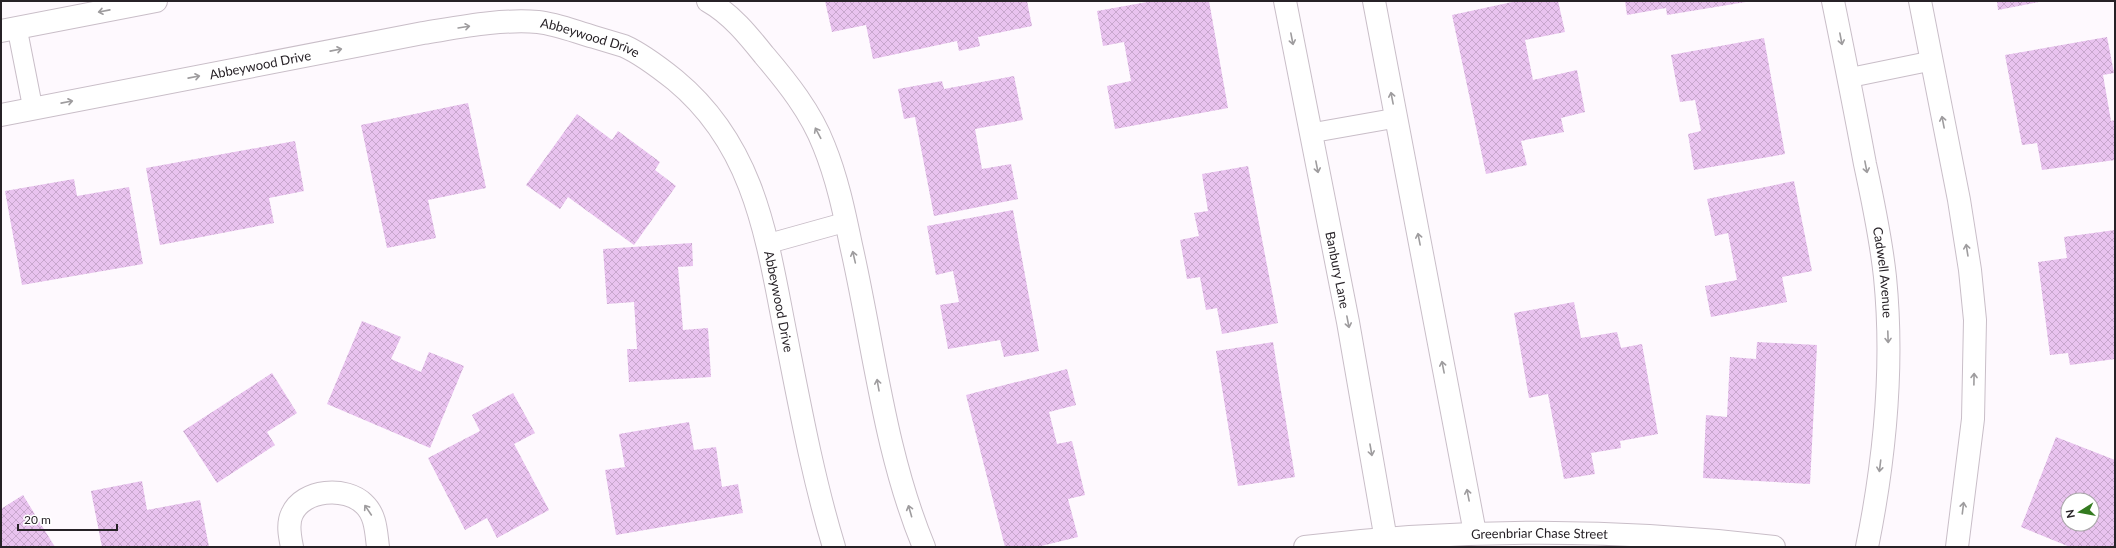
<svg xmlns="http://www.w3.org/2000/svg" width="2116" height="548" viewBox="0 0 2116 548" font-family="Lato,sans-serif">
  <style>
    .building { fill: url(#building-cross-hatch); fill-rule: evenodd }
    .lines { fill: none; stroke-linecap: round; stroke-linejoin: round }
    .service-casing { stroke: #c9bec8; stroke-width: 21 }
    .minor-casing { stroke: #c9bec8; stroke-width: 24 }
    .service { stroke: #fff; stroke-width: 19 }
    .minor { stroke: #fff; stroke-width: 22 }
    .oneway { stroke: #9e9c9e }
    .labels { text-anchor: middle; stroke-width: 4; stroke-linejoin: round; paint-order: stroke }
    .street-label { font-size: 13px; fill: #272227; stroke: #fff }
  </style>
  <defs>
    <pattern id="building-cross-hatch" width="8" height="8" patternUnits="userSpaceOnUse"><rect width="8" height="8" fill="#e9c3ef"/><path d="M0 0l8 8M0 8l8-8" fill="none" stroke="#c8a7cd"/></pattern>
  </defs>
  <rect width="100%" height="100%" fill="#fef9fe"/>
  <path class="building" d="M825,1H1027L1032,26L978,37L980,46L959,51L957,41L873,59L866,25L832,32Z
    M1153,1H1209L1228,108L1115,129L1107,86L1131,81L1124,42L1103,46L1097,11Z
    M1517,1H1558L1565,32L1525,40L1533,80L1577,70L1585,112L1561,118L1564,132L1521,141L1527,165L1486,174L1452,15Z
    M1625,1H1746V2L1667,15L1666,8L1627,15Z
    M1997,1H2039V2L1998,10Z
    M2107,37L2114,73L2103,75L2111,121L2115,120V160L2042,170L2037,143L2022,145L2005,55Z
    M1764,38L1785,154L1694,170L1688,134L1701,131L1695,100L1680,102L1671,55Z
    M1014,76L1023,120L975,129L982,169L1011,164L1018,199L934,216L915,117L904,119L898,89L942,81L944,89Z
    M468,103L486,188L428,200L436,238L387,248L361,125Z
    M577,114L612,140L618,131L660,162L655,170L676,186L634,245L568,197L560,209L526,185Z
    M295,141L304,191L269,198L274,223L160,245L146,168Z
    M1248,166L1278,323L1222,334L1217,308L1206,310L1200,277L1187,279L1180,240L1199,236L1194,213L1208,211L1202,174Z
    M74,179L77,196L129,187L143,264L22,285L5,191Z
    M1794,181L1812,271L1782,277L1787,302L1711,317L1705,286L1737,280L1728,233L1715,236L1707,199Z
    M1013,210L1039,351L1004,357L1000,340L948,349L940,305L959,302L953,271L936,275L927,226Z
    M2115,230V359L2070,365L2068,353L2050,355L2038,262L2067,258L2064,237Z
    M692,243L693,266L678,267L683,330L708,328L711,377L629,382L627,349H637L634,302L607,304L603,249Z
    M1574,302L1581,338L1617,332L1621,348L1642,344L1658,434L1620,441L1621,448L1591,453L1595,474L1564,479L1548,394L1529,398L1514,313Z
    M362,321L401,337L391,359L421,372L429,352L464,366L430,448L327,404Z
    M1273,342L1295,477L1238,486L1216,351Z
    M1757,342L1817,345L1810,484L1703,478L1706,415L1727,417L1730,357L1756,359Z
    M1067,369L1076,405L1049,412L1057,444L1072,441L1085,495L1068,499L1078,537L1037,547H1005L966,395Z
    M272,373L297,413L267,432L275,445L217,483L183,431Z
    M513,393L535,433L514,444L549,510L497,538L487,518L465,530L428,458L480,431L472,415Z
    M689,422L694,450L716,447L722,487L738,484L743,513L616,535L605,470L625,467L619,434Z
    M2056,437L2115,460V547H2070L2021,527ZM2068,500H2092V524H2068Z
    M142,481L147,510L200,500L209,547H102L91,491Z
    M23,495L55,547H1V509Z"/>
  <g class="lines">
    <defs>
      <path id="service" d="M17,28L33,109
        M1848,78L1931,61
        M1311,133L1396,118
        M767,244L846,222"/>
      <g id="minor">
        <path d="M708,1C731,14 748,35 764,55C787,82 811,112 824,146C837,178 844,211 851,245C874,346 884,451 924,547"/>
        <path id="s1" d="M1285,1L1348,322L1386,540"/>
        <path d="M1374,1L1475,533"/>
        <path id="s2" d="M1833,1C1844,55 1855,110 1865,164C1873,201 1881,239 1885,277C1894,367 1885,458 1867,547"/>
        <path d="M1920,1L1959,200L1970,270L1975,320L1973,419L1957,547"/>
        <path d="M1,31L156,1"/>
        <path id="s3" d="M1,115L423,33C461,27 500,19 538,22C557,24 576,32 594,37C604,40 614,43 624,46C642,54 660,68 675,80C756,147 767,240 786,336C800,407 813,478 834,547"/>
        <path d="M292,547C290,537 287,524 292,514C303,489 346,486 364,504C376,515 376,532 378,547"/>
        <path id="s4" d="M1305,547C1461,528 1618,528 1774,547"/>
      </g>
    </defs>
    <use href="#service" class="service-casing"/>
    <use href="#minor" class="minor-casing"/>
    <use href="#service" class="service"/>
    <use href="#minor" class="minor"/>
  </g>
  <defs><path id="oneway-shaft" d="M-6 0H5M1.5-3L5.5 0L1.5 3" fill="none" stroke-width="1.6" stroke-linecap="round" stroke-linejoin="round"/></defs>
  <g class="oneway">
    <use href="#oneway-shaft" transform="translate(104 11) rotate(169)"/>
    <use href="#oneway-shaft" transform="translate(464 27) rotate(-9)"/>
    <use href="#oneway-shaft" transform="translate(1292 39) rotate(79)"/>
    <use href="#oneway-shaft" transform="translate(1841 39) rotate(79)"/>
    <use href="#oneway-shaft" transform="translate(336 50) rotate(-11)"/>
    <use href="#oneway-shaft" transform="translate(194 77) rotate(-11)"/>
    <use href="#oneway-shaft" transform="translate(1392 98) rotate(-101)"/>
    <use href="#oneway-shaft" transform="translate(67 102) rotate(-11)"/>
    <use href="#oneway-shaft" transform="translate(1943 122) rotate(-101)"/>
    <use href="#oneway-shaft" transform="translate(818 133) rotate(-118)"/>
    <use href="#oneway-shaft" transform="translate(1317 167) rotate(79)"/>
    <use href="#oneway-shaft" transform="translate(1866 167) rotate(79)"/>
    <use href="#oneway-shaft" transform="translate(1419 239) rotate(-101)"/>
    <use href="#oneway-shaft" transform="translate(1967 250) rotate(-99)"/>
    <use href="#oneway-shaft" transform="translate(854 257) rotate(-103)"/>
    <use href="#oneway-shaft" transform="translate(1348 322) rotate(79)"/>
    <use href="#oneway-shaft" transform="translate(1888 337) rotate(88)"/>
    <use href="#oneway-shaft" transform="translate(1443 367) rotate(-101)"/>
    <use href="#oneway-shaft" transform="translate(1974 379) rotate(-89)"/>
    <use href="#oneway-shaft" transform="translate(878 385) rotate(-100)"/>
    <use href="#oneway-shaft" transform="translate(1371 450) rotate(80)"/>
    <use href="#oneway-shaft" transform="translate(1880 466) rotate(97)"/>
    <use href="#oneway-shaft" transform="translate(1468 495) rotate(-101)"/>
    <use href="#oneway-shaft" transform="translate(1963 508) rotate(-83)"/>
    <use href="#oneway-shaft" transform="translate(368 510) rotate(-124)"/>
    <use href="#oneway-shaft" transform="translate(910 511) rotate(-106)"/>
  </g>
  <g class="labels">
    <g class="street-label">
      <text dy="5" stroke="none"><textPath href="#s3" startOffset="600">Abbeywood Drive</textPath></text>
      <text dy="5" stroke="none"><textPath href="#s3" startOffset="264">Abbeywood Drive</textPath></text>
      <text dy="5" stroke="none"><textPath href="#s1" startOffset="274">Banbury Lane</textPath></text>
      <text dy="5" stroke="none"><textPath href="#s2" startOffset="276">Cadwell Avenue</textPath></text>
      <text dy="5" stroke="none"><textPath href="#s3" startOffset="947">Abbeywood Drive</textPath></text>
      <text dy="5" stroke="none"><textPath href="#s4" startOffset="235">Greenbriar Chase Street</textPath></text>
    </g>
  </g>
  <rect width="2116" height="548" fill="none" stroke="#272227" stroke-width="4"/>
  <g transform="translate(2080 512) rotate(259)"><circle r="19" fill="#ffffff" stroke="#a9a7a9"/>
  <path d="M0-3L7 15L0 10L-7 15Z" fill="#337a1f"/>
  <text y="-6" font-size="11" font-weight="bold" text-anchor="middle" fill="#272227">N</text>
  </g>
  <path d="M18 524v6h99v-6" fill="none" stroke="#272227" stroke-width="2"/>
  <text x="24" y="524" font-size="12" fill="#272227" stroke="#ffffff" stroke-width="3" paint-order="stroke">20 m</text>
</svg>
